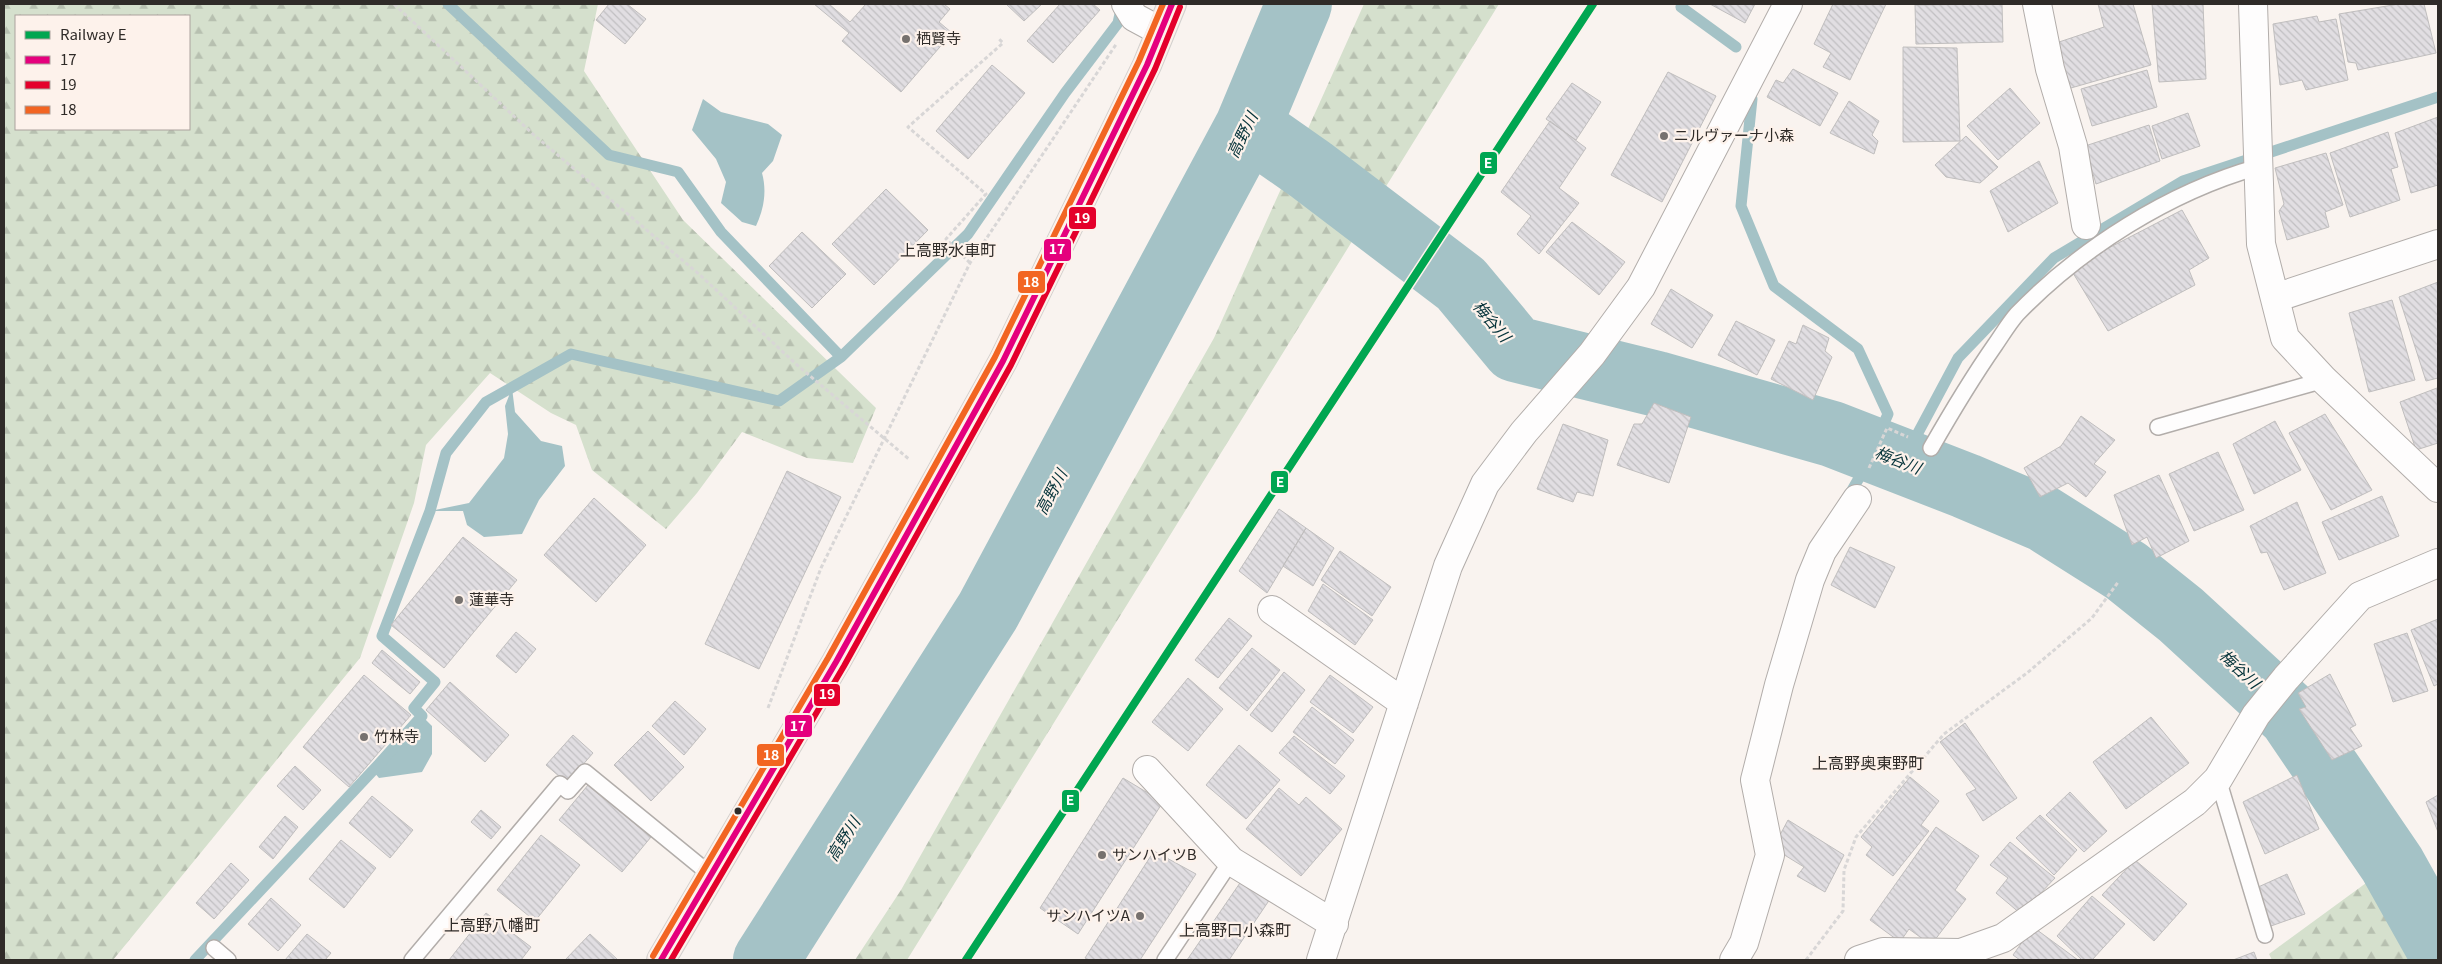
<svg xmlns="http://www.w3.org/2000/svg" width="2442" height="964" viewBox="0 0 2442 964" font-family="Georgia,'Noto Sans JP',serif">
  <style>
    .forest { fill: url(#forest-firs); fill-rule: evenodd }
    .water { fill: #a4c2c6 }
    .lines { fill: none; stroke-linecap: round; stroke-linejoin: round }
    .stream { stroke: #a4c2c6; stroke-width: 11 }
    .river { stroke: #a4c2c6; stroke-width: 66 }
    .building { fill: url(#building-back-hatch); stroke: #c0bebe }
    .service-casing { stroke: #b2adaa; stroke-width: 18 }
    .minor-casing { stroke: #b2adaa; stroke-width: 30 }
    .trunk-casing { stroke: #d3d1ce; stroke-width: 30 }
    .path { stroke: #d8d6d6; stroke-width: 3; stroke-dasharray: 4 2.5; stroke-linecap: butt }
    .service { stroke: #fefdfd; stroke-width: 15 }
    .minor { stroke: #fefdfd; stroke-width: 28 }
    .trunk { stroke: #f0e5e2; stroke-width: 28 }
    .bus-1-casing { stroke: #fdf2eb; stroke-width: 10 }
    .bus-2-casing { stroke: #fdf2eb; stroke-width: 10 }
    .bus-3-casing { stroke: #fdf2eb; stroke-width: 10 }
    .bus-1 { stroke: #e5007d; stroke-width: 6 }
    .bus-2 { stroke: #e4002b; stroke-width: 6 }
    .bus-3 { stroke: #f26522; stroke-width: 6 }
    .rail-1-casing { stroke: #fdf2eb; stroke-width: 11 }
    .rail-1 { stroke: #00a651; stroke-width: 8 }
    .poi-dot { fill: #76716e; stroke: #fdf2eb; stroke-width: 2 }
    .bus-dot { fill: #2f2b28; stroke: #fdf2eb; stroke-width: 2 }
    .labels { text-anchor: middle; stroke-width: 4.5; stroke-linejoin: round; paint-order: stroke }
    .poi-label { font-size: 15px; fill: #2f2b28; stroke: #fdf2eb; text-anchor: start }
    .water-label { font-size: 16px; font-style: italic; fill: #043239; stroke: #fdf2eb }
    .neighbourhood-label { font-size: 16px; fill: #2f2b28; stroke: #fdf2eb }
    .line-badge { stroke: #fdf2eb; stroke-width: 2 }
    .badge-label { font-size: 14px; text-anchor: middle; font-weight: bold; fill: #fff }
  </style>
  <defs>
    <pattern id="forest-firs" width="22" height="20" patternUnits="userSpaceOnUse" patternTransform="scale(1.25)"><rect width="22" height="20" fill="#d5e0cd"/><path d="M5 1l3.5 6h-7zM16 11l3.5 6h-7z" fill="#b7c0b0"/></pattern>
    <pattern id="building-back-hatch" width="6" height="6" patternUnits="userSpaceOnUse" patternTransform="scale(1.25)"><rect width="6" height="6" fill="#e1dee2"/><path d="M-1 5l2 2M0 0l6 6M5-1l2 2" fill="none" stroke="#c1bfc2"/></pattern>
  </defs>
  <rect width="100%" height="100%" fill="#f9f3ef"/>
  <path class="forest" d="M4,4H598L584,71L683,220L876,408L853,463L807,458L742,432L697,493L666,529L592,470L576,425L551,413L490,373L426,445L414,503L360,658L113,960H4ZM16,16H189V129H16Z
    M1364,4H1499L907,960H855L901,890L1214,338Z
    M2377,875L2421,960H2272L2269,954Z"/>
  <path class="water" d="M703,99L721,112L768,124L782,135L773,161L762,173C767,191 764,209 756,226L742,222L721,203L726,182L716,159L692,130Z
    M512,388L515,412L541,441L562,446L565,466L539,500L522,534L484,537L467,525L463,511H430L469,503L504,458L508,434L505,406Z
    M422,716L432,726V754L422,772L379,778L373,771Z"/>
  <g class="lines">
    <path class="stream" d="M448,4L609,155L678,172L721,232L841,357
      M1682,4L1681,7L1736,47
      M1752,99L1741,206L1774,286L1858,349L1888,414L1863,471L1847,499
      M1903,461L1958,358L2054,258L2183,181L2438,97
      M195,960L379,764L422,716L414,708L435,682L382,636L430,511L446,453L486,402L571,354L779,401L841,357L968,234L1065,93L1118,23L1122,5"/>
    <path class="river" d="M1248,126L1311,170L1461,284L1515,349L1657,384L1832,434L1966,486L2044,519L2126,571L2181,615L2291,716L2392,864L2438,946
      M766,960L988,611L1248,126L1299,4"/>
  </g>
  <path class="building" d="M609,4H627L646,19L625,44L596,20Z
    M814,4H829L850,22L866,4H944L950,9L939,22L952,33L901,92L842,41L849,33Z
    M1006,4H1042L1024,21Z
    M1060,4H1093L1100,10L1053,63L1027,41Z
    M1710,4H1755L1745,23Z
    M1833,4H1886L1850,80L1823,67L1831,53L1814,44Z
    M2002,4L2003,42L1916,44L1915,5Z
    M2098,4H2133L2151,65L2064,90L2053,44L2104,27Z
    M2152,4H2203L2206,79L2159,82Z
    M2399,4H2424L2436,53L2358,70L2356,63L2348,62L2339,14Z
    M2317,16L2319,22L2336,19L2348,80L2306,90L2302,80L2280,85L2273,24Z
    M1903,47L1957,48L1960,141L1903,142Z
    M992,65L1025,93L968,159L936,131Z
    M1793,69L1838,93L1820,126L1767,97L1776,80L1783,83Z
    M2147,70L2157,107L2092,126L2081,89Z
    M1668,72L1716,96L1662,202L1611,175Z
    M1572,83L1601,102L1576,140L1546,119Z
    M2010,88L2040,123L1998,160L1967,126Z
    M1849,101L1879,121L1872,135L1878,141L1874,154L1830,133Z
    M2188,113L2200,146L2162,159L2152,126Z
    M2438,117V185L2411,193L2395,133Z
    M1550,121L1586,148L1559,188L1579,203L1539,254L1517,234L1531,216L1501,192Z
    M2149,125L2160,161L2096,184L2085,146Z
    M2388,132L2398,167L2391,169L2400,200L2350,217L2330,153Z
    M1966,136L1998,167L1980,183L1946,177L1935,165Z
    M2326,153L2343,205L2325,212L2329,227L2287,240L2279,211L2284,204L2275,168Z
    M2039,161L2058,203L2008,232L1990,191Z
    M886,189L928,230L874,285L832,244Z
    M2182,210L2209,258L2189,270L2195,285L2108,331L2070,268Z
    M1572,222L1625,262L1599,295L1546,252Z
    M802,232L846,274L812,308L769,266Z
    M2438,282V378L2426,381L2399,297Z
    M1671,289L1713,315L1692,348L1651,324Z
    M2392,300L2415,380L2369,392L2349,313Z
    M1736,321L1775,340L1757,375L1718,355Z
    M1803,325L1829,338L1825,351L1832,357L1813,400L1771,379L1789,341L1796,344Z
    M2437,388L2438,443L2416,450L2400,402Z
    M1654,403L1691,417L1669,483L1617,465L1634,424H1642Z
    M2325,414L2372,490L2331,510L2289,433Z
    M2081,416L2115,440L2094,464L2106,472L2086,497L2068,483L2040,497L2024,468L2061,446Z
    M2275,421L2301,470L2254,494L2233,444Z
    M1563,424L1608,440L1593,496L1577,492L1573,502L1537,489Z
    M2218,452L2244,510L2194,531L2169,474Z
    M787,471L841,497L759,669L705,644Z
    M2159,475L2189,541L2156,558L2147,537L2132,545L2114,495Z
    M2382,496L2399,536L2339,560L2322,522Z
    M594,498L646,545L596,602L544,555Z
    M2297,502L2326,573L2284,590L2267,552L2261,553L2250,526Z
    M1279,509L1306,528L1267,593L1239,571Z
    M1306,528L1334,548L1313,586L1283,566Z
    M463,537L517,580L444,668L391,625Z
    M1850,547L1895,567L1875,608L1831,585Z
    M1340,551L1391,587L1372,616L1321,580Z
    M1323,584L1373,620L1355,645L1308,611Z
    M1229,618L1252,636L1218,678L1195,660Z
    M2438,619V684L2434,686L2411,630Z
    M516,632L536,649L516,673L496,656Z
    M2407,633L2428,691L2393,702L2374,644Z
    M1252,648L1280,670L1247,711L1219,688Z
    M382,650L420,682L410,694L372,663Z
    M1284,672L1305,690L1272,732L1250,715Z
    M2330,674L2356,725L2350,728L2362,746L2332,760L2299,709L2306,707L2298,693Z
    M364,675L411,715L349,787L303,747Z
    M1330,675L1373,707L1353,733L1310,702Z
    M1188,678L1223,709L1188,751L1152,722Z
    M450,682L509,735L485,762L426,710Z
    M675,701L706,729L684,755L652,726Z
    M1312,707L1354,740L1335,764L1293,732Z
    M2151,717L2189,763L2126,809L2093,762Z
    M1965,723L2017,798L1983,821L1966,794L1976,789L1940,742Z
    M648,731L684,767L651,801L614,765Z
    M573,735L593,753L567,783L546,765Z
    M1294,736L1345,776L1330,794L1279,753Z
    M1239,745L1280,780L1246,819L1206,785Z
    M295,766L321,790L303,810L277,786Z
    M2297,775L2319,829L2265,854L2243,802Z
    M1910,777L1939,801L1921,825L1929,831L1893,876L1866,855L1872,847L1861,837Z
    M1123,778L1163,802L1078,934L1040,908Z
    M588,785L651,837L622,872L559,820Z
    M1279,788L1299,805L1306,797L1342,829L1301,876L1246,829Z
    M2070,792L2107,831L2084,852L2046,815Z
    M2438,795V832L2426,802Z
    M372,796L413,830L390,858L349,823Z
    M481,810L501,827L491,839L471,822Z
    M2040,815L2077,850L2054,875L2016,838Z
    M285,816L298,827L273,859L259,847Z
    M1788,820L1844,855L1825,892L1797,876L1804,867L1773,848Z
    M1936,827L1979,856L1955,890L1966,899L1931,945L1909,929L1900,942L1870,920Z
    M541,835L580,865L535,921L497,890Z
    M341,840L376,868L344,908L309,879Z
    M2010,842L2055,878L2021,914L1996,893L2008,878L1990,865Z
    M1154,851L1196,874L1140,960H1089L1085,958Z
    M2135,860L2187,904L2154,941L2102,895Z
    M231,863L249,880L214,919L196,903Z
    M2287,874L2305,914L2271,926L2256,888Z
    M1242,880L1270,899L1229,960H1187Z
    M2092,896L2125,924L2092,960H2082L2057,936Z
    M271,898L301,925L278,951L248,924Z
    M486,913L531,947L521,960H449Z
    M2033,927L2078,960H2020L2013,955Z
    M307,934L331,953L325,960H285Z
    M590,934L618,960H565Z
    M2254,952L2257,960H2233Z"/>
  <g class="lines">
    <defs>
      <path id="service" d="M2158,427L2324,380
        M1931,448C1951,413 1972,378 1995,345C2002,335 2009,323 2017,314C2081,248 2169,192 2258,167
        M2218,779L2265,935
        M214,948L228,960
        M412,960L560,784L568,791L585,772L711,875
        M1165,960L1231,861"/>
      <path id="minor" d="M1126,4L1134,17L1160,31
        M2037,4L2050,69L2073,146L2086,225
        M2253,4L2261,244L2285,338L2324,380L2438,488
        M2275,298L2438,244
        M1272,610L1404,703
        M1147,770L1231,861L1334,924
        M1321,960L1448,566L1485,484L1524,432L1592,354L1641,287L1788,4
        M1734,960L1744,943L1770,855L1755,780L1779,685L1810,580L1822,551L1857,499
        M1859,960L1883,952L1961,953L2003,938L2195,802L2218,779L2256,715L2286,678L2360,596L2438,563"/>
      <path id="trunk" d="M661,960L836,662L1003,361L1147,65L1172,4"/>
    </defs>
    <use href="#service" class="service-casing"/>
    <use href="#minor" class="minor-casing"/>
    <use href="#trunk" class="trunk-casing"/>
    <path class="path" d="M394,4L534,135L700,275L797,365L910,460
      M970,263L946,239L986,194L908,127L1003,43L999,39
      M1869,468L1887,428L1908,437
      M768,708L821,568L970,263L1117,43
      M1806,960L1843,911L1844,870L1856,837L1944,734L2027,673L2092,618L2119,581"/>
    <use href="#service" class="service"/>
    <use href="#minor" class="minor"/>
    <use href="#trunk" class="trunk"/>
    <defs>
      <path id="bus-1" d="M661,960L836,662L1003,361L1147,65L1172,4"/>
      <path id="bus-2" d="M671,960L844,666L1011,365L1155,69L1180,7"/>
      <path id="bus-3" d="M653,956L828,658L995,357L1139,61L1163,4"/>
    </defs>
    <use href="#bus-1" class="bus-1-casing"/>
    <use href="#bus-2" class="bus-2-casing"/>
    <use href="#bus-3" class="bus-3-casing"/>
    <use href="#bus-1" class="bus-1"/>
    <use href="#bus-2" class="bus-2"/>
    <use href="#bus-3" class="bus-3"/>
    <defs>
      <path id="rail-1" d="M966,960L1593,4"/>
    </defs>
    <use href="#rail-1" class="rail-1-casing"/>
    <use href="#rail-1" class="rail-1"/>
  </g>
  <g class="poi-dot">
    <circle cx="906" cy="39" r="5"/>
    <circle cx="1664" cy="136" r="5"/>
    <circle cx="459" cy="600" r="5"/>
    <circle cx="364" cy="737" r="5"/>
    <circle cx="1102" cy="855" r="5"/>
    <circle cx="1140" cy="916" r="5"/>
  </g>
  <circle class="bus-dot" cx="738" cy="811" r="4.5"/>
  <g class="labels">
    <g class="poi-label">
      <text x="916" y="44">栖賢寺</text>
      <text x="1674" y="141">ニルヴァーナ小森</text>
      <text x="469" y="605">蓮華寺</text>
      <text x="374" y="742">竹林寺</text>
      <text x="1112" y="860">サンハイツB</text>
      <text x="1130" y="921" text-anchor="end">サンハイツA</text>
    </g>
    <g class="water-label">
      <text transform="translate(1242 135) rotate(-64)" y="6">高野川</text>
      <text transform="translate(1492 321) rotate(50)" y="6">梅谷川</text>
      <text transform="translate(1898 460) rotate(21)" y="6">梅谷川</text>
      <text transform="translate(1051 492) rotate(-62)" y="6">高野川</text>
      <text transform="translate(2240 669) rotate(43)" y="6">梅谷川</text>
      <text transform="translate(843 839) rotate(-58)" y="6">高野川</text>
    </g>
    <g class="neighbourhood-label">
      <text x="948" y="256">上高野水車町</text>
      <text x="1868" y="769">上高野奥東野町</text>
      <text x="492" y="931">上高野八幡町</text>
      <text x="1235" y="936">上高野口小森町</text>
    </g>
  </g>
  <g class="line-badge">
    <rect x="1479" y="151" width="19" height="24" rx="5" fill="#00a651"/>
    <rect x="1068" y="206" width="29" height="24" rx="5" fill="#e4002b"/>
    <rect x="1043" y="238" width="29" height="24" rx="5" fill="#e5007d"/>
    <rect x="1017" y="270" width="29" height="24" rx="5" fill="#f26522"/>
    <rect x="1270" y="470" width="19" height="24" rx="5" fill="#00a651"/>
    <rect x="813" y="683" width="28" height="24" rx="5" fill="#e4002b"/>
    <rect x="784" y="714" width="29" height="24" rx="5" fill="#e5007d"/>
    <rect x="756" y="743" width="29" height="24" rx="5" fill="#f26522"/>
    <rect x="1061" y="789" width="19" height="24" rx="5" fill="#00a651"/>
  </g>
  <g class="badge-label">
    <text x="1488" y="168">E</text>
    <text x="1082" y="223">19</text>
    <text x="1057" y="254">17</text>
    <text x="1031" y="287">18</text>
    <text x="1280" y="487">E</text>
    <text x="827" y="699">19</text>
    <text x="798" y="731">17</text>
    <text x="771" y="760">18</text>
    <text x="1070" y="805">E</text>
  </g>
  <rect width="2442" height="964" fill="none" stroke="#2f2b28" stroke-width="10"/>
  <rect x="15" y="15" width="175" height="115" fill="#fdf2eb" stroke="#aba29d"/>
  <rect x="25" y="31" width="25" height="8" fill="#00a651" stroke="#aba29d"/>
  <text x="60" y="40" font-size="15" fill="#2f2b28">Railway E</text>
  <rect x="25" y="56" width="25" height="8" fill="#e5007d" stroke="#aba29d"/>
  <text x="60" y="65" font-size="15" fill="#2f2b28">17</text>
  <rect x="25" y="81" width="25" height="8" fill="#e4002b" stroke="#aba29d"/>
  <text x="60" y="90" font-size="15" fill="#2f2b28">19</text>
  <rect x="25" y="106" width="25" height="8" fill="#f26522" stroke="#aba29d"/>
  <text x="60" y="115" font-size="15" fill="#2f2b28">18</text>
</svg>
